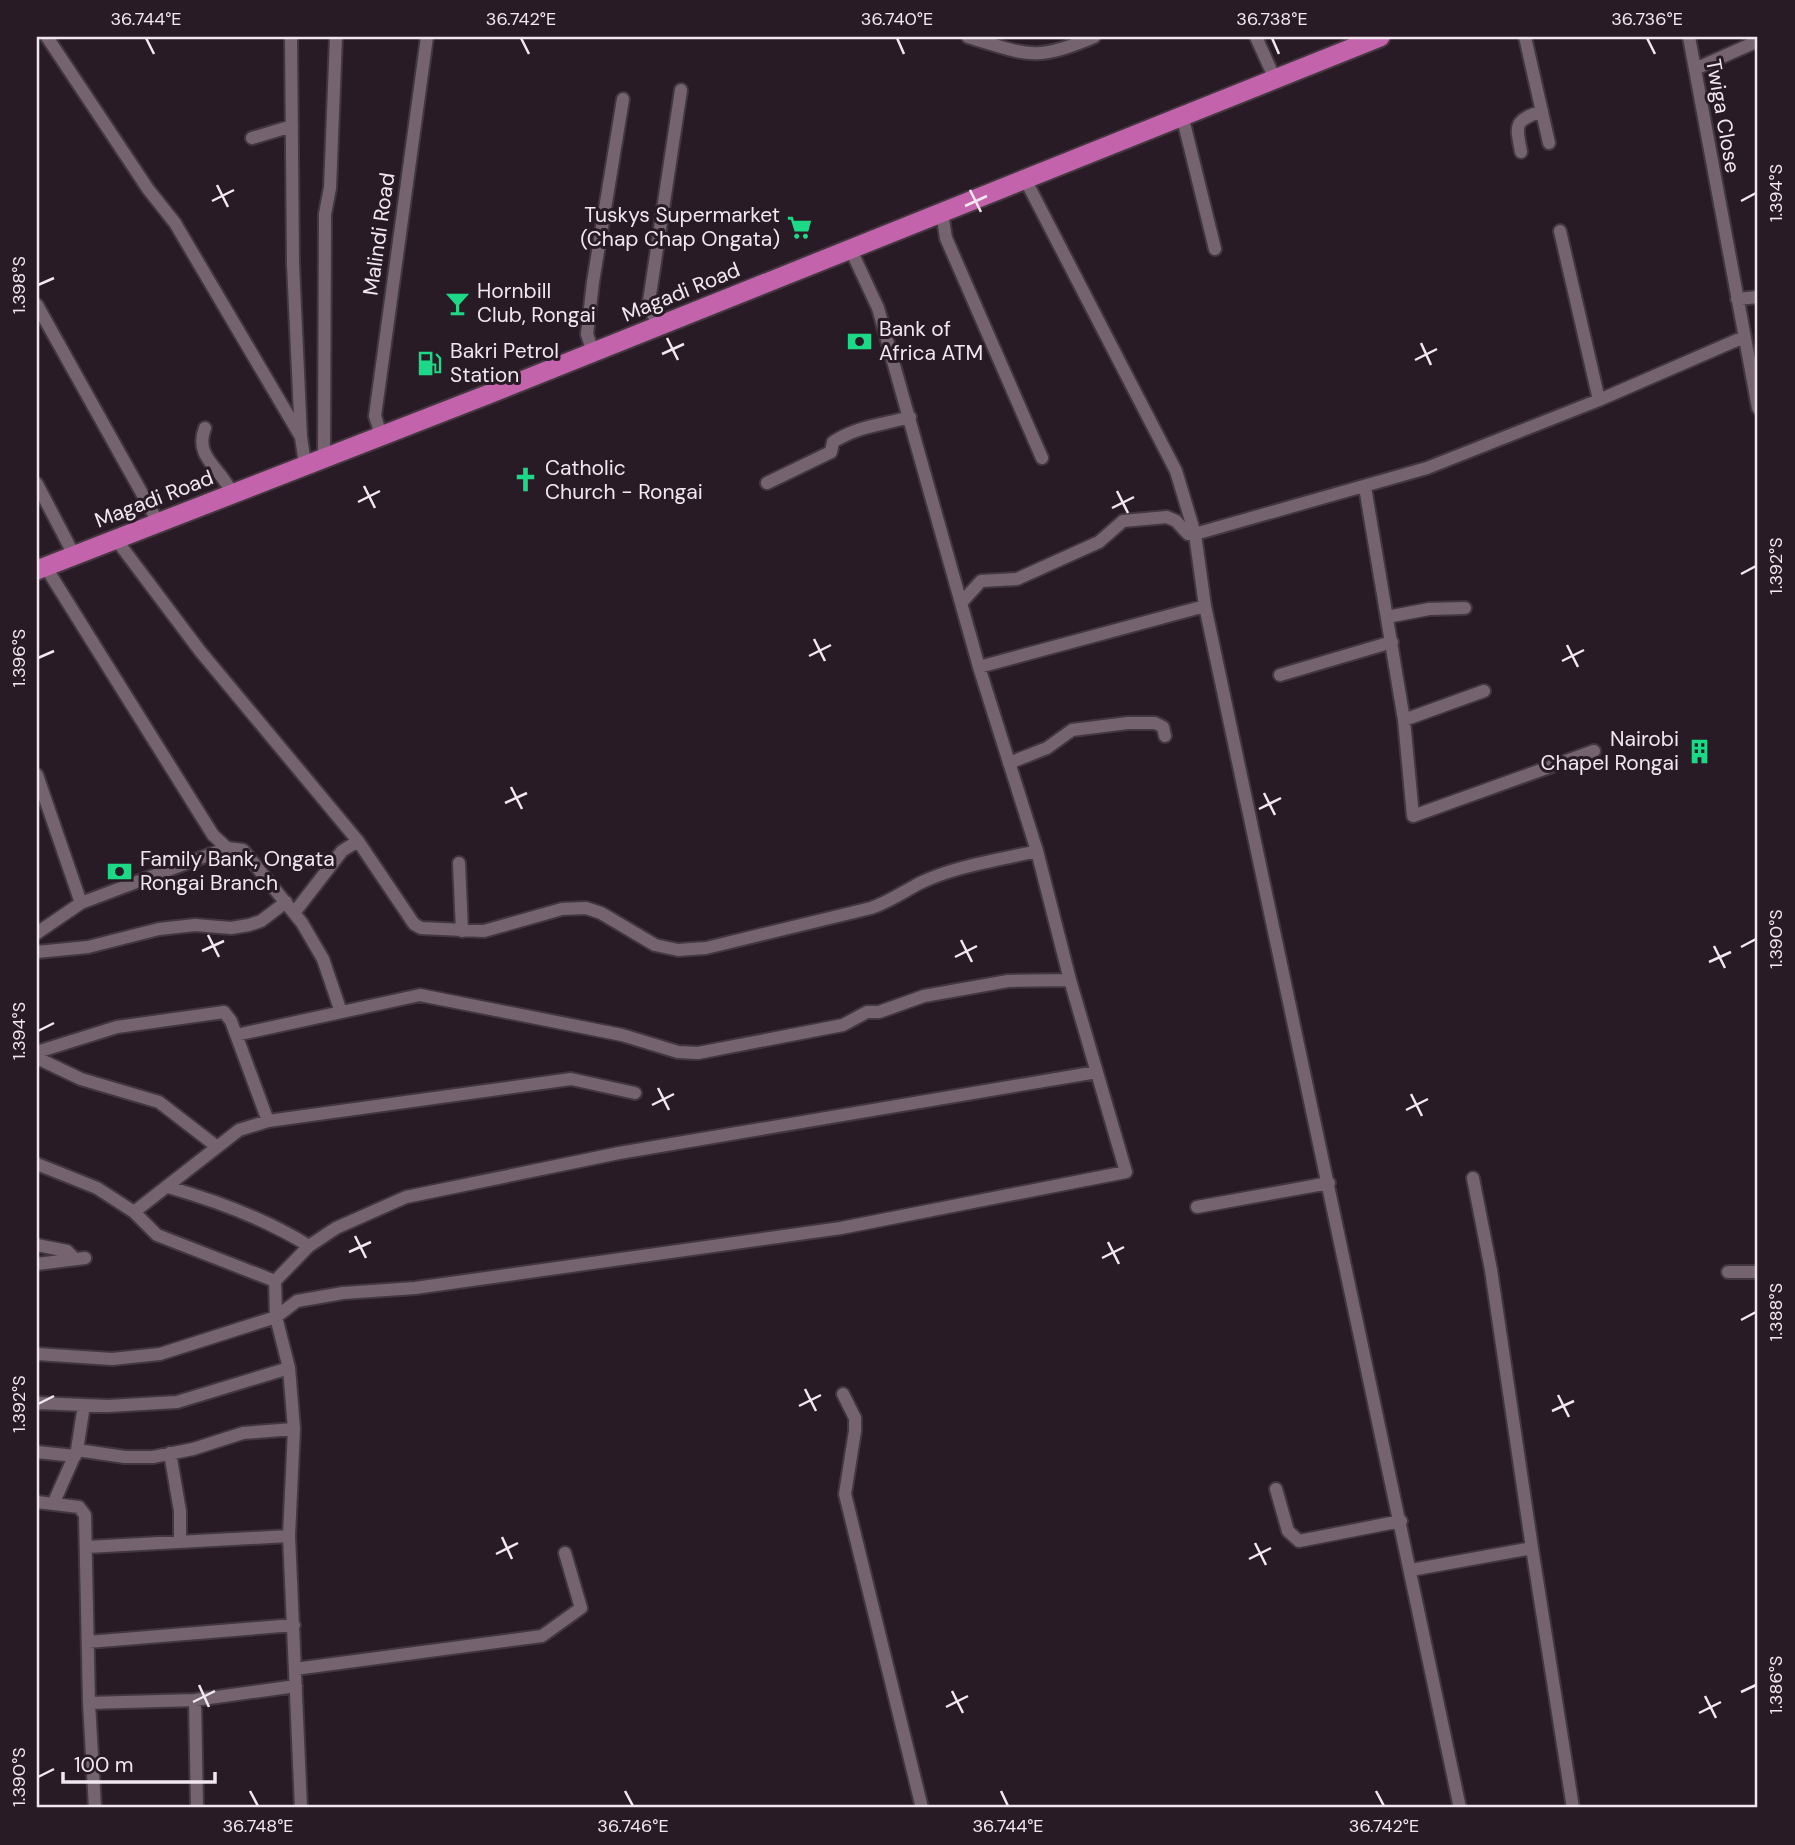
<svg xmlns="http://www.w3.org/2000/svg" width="1795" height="1845" viewBox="0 0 1795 1845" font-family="'DM Sans',sans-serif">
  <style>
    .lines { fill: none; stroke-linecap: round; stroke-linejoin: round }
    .minor-casing { stroke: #42373f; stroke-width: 16 }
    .trunk-casing { stroke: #42373f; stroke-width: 23 }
    .minor { stroke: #756470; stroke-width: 12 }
    .trunk { stroke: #c263ac; stroke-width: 19 }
    .ticks { fill: none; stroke: #f1e7ee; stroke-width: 2.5 }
    .labels { text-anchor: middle; stroke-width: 6; stroke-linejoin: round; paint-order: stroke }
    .street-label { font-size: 21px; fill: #f1e7ee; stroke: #291b25 }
    .poi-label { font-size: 21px; fill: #f1e7ee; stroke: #291b25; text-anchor: start }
    .neatline { fill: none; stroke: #f1e7ee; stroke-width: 2.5 }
    .ticks-label { font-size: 18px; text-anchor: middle; fill: #f1e7ee }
  </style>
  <rect width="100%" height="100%" fill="#291b25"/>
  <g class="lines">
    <defs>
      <path id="minor" d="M47,37L148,189L175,223L301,437
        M291,37L293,264L301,437L305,464
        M968,37C1028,55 1034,62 1094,37
        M1256,37L1275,79
        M1525,37L1549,143
        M1689,37L1758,408
        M1695,69L1758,41
        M1182,115L1215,249
        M252,138L292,126
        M1521,152C1516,125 1513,121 1542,111
        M1025,179L1176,471L1195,534L1205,606L1460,1808
        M942,213L946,238L1042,458
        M1560,231L1599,400
        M1737,299L1758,297
        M37,305L158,522
        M661,325L648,308L681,90
        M593,352L587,334L593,282L623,99
        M205,428C193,458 223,469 232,494
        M381,435L375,416L427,37
        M324,457L325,214L330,188L336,37
        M767,483L831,452L833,442C858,426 881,425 910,417
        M37,484L74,555
        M1365,487L1404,720L1413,816L1594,751
        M1195,534L1427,468L1599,400L1744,337
        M115,538L200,651L358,841L414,924L421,928L484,931L562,909L586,908L601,913L655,945L678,950L706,948L871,908C889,902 903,892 920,883C955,866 999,860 1037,851
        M45,566L213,835L227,848
        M961,603L981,581L1017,579L1099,542L1123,521L1167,517L1176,521L1188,534
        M1387,617L1429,609L1465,608
        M979,667L1205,606
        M1280,675L1392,642
        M1404,720L1484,691
        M1009,763L1047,748L1072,730L1128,723H1155L1163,727L1165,736
        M37,775L81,903
        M459,863L462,931
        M294,913L342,851L358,841
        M37,933L81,903L227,848L243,850L302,923L323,959L341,1012
        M37,952L88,947L159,929L195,925L231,928L249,925L261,921L286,902
        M236,1035L420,995L622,1035L678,1052L698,1053L843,1025L867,1012H879L924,996L1008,981L1070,980
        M37,1052L117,1027L224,1012L231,1021L268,1121
        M37,1058L81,1079L159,1102L216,1146
        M37,1164L97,1188L134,1212L157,1235L275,1281
        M1473,1178L1491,1270L1532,1548
        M168,1187C217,1201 266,1219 309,1246
        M1197,1207L1329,1183
        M134,1212L239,1130L268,1121L571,1079L635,1093
        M37,1245L67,1251L75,1259
        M37,1264L85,1258
        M1728,1272H1758
        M37,1354L112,1359L160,1354L276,1317L297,1301L343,1293L415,1288L841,1228L1126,1172L1070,980L1037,851L979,667L878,308L850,248
        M843,1394L855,1418V1431L845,1494L922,1808
        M37,1403L108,1406L177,1402L289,1368
        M77,1450L125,1457H153L193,1449L243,1433L294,1429
        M37,1452L75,1456
        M170,1453L180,1511V1540
        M1276,1489L1288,1531L1299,1541L1401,1521
        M37,1502L79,1507L85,1515L89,1703L95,1808
        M54,1502L77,1450L84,1405
        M87,1547L289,1536
        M1411,1570L1532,1548L1573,1808
        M88,1642L294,1625
        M295,1669L542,1636L581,1608L565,1553
        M195,1700L197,1808
        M89,1703L195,1700L296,1686
        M301,1808L289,1536L294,1429L289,1368L276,1317L275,1281L309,1246L336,1228L406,1197L619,1153L1097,1072"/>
      <path id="trunk" d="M37,570L489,394L1380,37"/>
    </defs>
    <use href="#minor" class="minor-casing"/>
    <use href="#trunk" class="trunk-casing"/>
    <use href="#minor" class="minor"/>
    <use href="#trunk" class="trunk"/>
  </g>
  <path class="ticks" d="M146,38L154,54M521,38L529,54M897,38L904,54M1272,38L1279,54M1647,38L1655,54M217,185L228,207M970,190L981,212M212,201L234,190M1741,201L1756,193M965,206L987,196M38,285L54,278M667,338L678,360M1421,343L1431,365M662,354L684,344M1415,360L1437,349M364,486L375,508M1117,491L1128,513M358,502L380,491M1112,508L1134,497M1741,574L1756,566M814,639L825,661M1567,645L1578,667M809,656L831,645M38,658L54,651M1562,661L1584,650M511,787L522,809M1264,793L1275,815M505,803L527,793M1259,809L1281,798M208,935L219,957M961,940L972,962M1714,946L1725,968M1741,947L1756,939M202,951L224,941M955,957L977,946M1709,962L1731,952M38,1031L54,1023M658,1088L669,1110M1411,1094L1422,1116M652,1105L674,1094M1406,1110L1428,1099M355,1236L366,1258M1108,1242L1119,1264M349,1252L371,1242M1102,1258L1124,1247M1741,1320L1756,1312M805,1389L816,1411M1558,1395L1569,1417M38,1404L54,1396M799,1406L821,1395M1552,1411L1574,1401M502,1537L512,1559M1255,1543L1266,1565M496,1554L518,1543M1249,1559L1271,1548M199,1685L209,1707M952,1691L963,1713M1741,1692L1756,1685M1705,1696L1716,1718M193,1702L215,1691M946,1707L968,1696M1699,1713L1721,1702M38,1777L54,1769M250,1791L258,1806M625,1791L633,1806M1001,1791L1008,1806M1376,1791L1384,1806"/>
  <defs>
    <symbol id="supermarket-bare" viewBox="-9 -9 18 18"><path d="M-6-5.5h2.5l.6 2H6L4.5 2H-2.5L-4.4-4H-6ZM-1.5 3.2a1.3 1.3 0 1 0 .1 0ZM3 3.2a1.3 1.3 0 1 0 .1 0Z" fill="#1cd988" stroke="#291b25" stroke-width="2.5" paint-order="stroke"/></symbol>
    <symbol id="bar-bare" viewBox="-9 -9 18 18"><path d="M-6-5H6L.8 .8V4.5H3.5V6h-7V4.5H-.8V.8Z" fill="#1cd988" stroke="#291b25" stroke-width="2.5" paint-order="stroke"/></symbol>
    <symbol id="bank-bare" viewBox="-9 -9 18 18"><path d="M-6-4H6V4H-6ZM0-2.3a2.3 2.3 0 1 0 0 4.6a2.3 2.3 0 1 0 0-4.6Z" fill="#1cd988" stroke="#291b25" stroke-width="2.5" paint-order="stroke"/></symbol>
    <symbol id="fuel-bare" viewBox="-9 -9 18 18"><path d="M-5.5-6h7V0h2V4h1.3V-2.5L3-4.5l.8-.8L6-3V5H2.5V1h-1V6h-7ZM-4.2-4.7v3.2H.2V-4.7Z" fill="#1cd988" stroke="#291b25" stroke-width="2.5" paint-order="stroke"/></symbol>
    <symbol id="church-bare" viewBox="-9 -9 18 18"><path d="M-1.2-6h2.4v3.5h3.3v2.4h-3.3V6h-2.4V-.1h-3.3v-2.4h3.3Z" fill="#1cd988" stroke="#291b25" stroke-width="2.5" paint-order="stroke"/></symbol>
    <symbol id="building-bare" viewBox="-9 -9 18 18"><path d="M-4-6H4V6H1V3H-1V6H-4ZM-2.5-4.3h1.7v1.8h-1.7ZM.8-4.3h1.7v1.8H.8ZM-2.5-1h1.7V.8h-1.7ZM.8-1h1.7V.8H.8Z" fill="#1cd988" stroke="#291b25" stroke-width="2.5" paint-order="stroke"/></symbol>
  </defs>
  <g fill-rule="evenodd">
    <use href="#supermarket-bare" x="782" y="210" width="35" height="35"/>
    <use href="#bar-bare" x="440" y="286" width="35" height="35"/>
    <use href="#bank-bare" x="842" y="324" width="35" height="35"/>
    <use href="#fuel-bare" x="412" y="346" width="35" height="35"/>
    <use href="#church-bare" x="508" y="462" width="35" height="35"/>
    <use href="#building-bare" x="1682" y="734" width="35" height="35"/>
    <use href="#bank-bare" x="102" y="854" width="35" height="35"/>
  </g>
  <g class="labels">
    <g class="street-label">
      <text transform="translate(1723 116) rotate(80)" y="7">Twiga Close</text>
      <text transform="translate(379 234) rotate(-82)" y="7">Malindi Road</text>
      <text transform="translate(681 292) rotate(-22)" y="7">Magadi Road</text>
      <text transform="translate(154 499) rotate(-21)" y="7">Magadi Road</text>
    </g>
    <g class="poi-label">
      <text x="780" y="222" text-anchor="end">Tuskys Supermarket<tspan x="780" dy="24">(Chap Chap Ongata)</tspan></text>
      <text x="477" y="298">Hornbill<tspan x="477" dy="24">Club, Rongai</tspan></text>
      <text x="879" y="336">Bank of<tspan x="879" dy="24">Africa ATM</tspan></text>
      <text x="450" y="358">Bakri Petrol<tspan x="450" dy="24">Station</tspan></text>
      <text x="545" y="475">Catholic<tspan x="545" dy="24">Church - Rongai</tspan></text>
      <text x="1679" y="746" text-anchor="end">Nairobi<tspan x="1679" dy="24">Chapel Rongai</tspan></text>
      <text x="140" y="866">Family Bank, Ongata<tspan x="140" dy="24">Rongai Branch</tspan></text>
    </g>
  </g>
  <rect width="1795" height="1845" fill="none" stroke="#291b25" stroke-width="77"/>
  <path d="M63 1772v10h152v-10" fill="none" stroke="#f1e7ee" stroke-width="3.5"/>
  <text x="74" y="1772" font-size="21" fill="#f1e7ee" stroke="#291b25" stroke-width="5" paint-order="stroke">100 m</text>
  <rect x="38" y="38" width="1718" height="1768" class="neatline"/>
  <g class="ticks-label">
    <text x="146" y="25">36.744°E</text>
    <text x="521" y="25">36.742°E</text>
    <text x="897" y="25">36.740°E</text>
    <text x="1272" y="25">36.738°E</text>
    <text x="1647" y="25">36.736°E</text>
    <text transform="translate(1776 193) rotate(-90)" y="6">1.394°S</text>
    <text transform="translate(19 285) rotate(-90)" y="6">1.398°S</text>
    <text transform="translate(1776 566) rotate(-90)" y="6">1.392°S</text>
    <text transform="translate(19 658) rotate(-90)" y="6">1.396°S</text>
    <text transform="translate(1776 939) rotate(-90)" y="6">1.390°S</text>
    <text transform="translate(19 1031) rotate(-90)" y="6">1.394°S</text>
    <text transform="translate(1776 1312) rotate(-90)" y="6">1.388°S</text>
    <text transform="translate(19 1404) rotate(-90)" y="6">1.392°S</text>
    <text transform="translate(1776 1685) rotate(-90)" y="6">1.386°S</text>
    <text transform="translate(19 1777) rotate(-90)" y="6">1.390°S</text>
    <text x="258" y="1832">36.748°E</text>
    <text x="633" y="1832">36.746°E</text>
    <text x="1008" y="1832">36.744°E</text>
    <text x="1384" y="1832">36.742°E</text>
  </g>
</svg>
